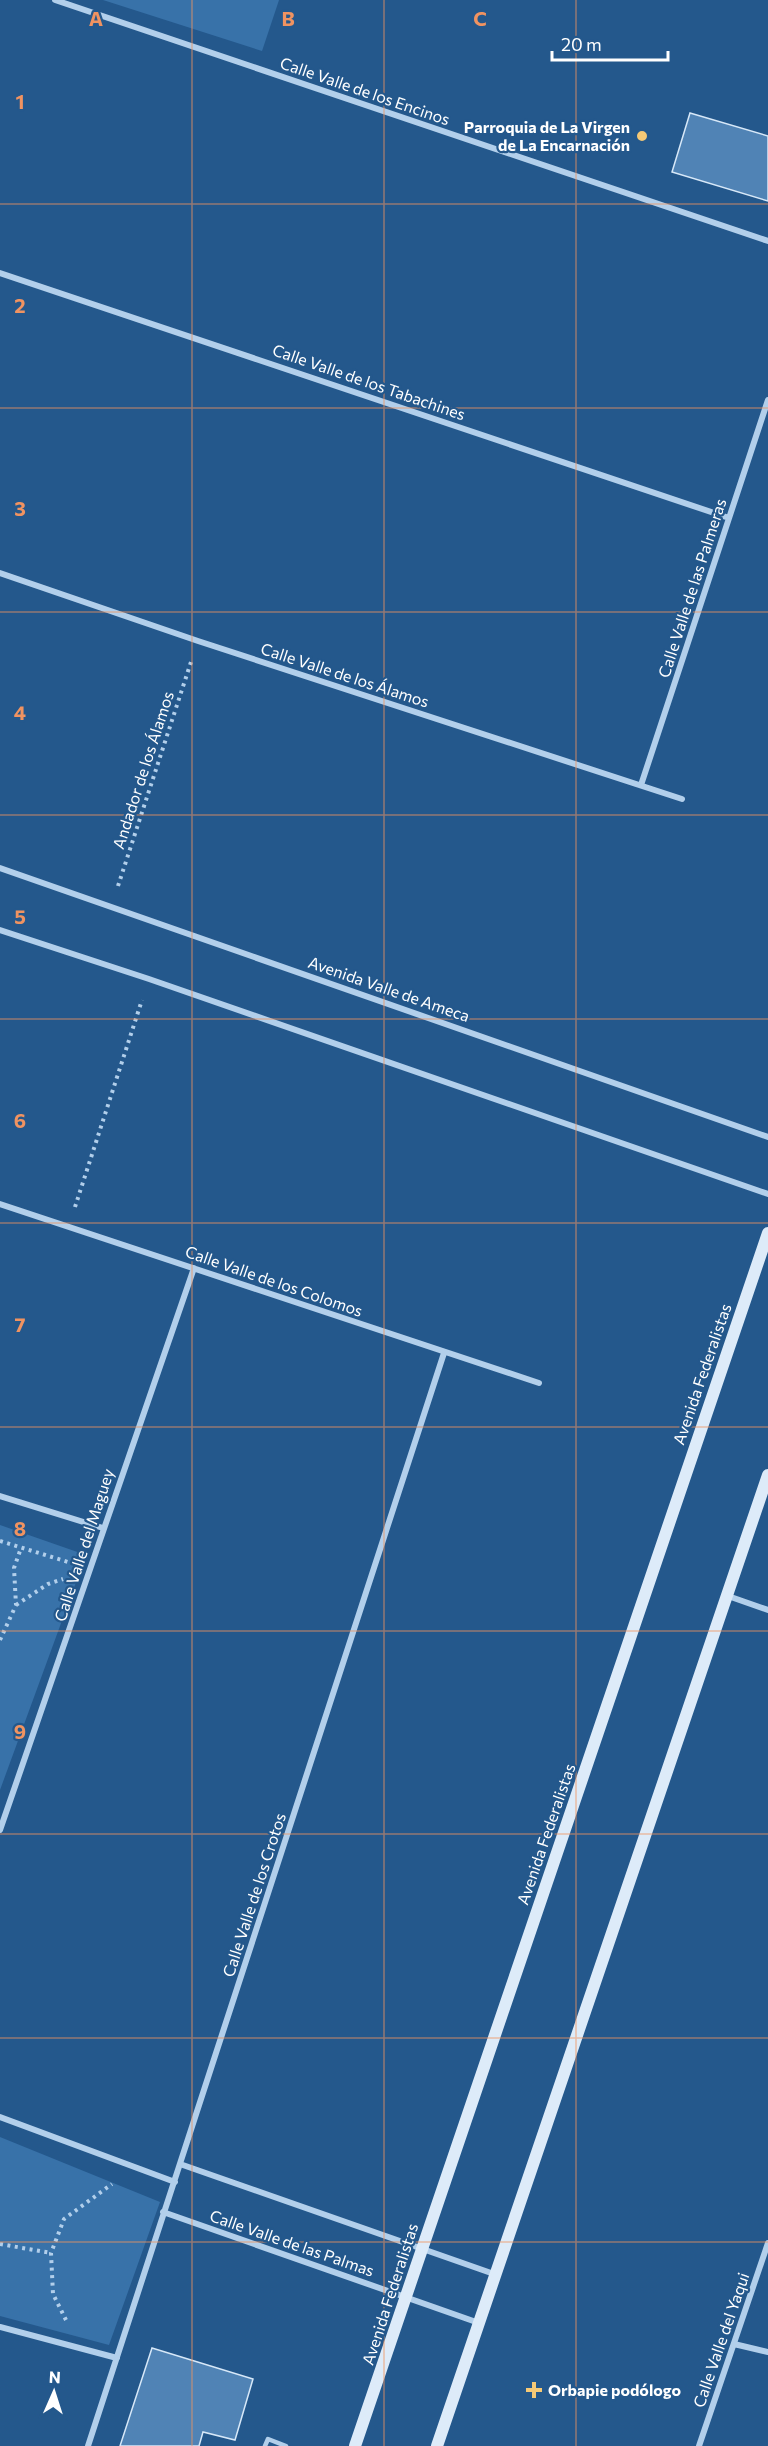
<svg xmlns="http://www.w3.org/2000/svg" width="768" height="2446" viewBox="0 0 768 2446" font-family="Commissioner,sans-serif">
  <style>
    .green { fill: #3872a9 }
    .building { fill: #5083b5; stroke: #d7e8f8; stroke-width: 1.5 }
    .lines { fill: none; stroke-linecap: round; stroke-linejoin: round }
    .path { stroke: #b2cfeb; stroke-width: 4; stroke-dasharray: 3 4.5; stroke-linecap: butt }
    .lane { stroke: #b2cfeb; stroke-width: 4.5 }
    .street { stroke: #b2cfeb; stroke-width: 6 }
    .secondary { stroke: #ddebf9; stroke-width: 12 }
    .grid { fill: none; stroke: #f09361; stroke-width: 1.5; stroke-opacity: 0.55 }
    .poi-dot { fill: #f5c976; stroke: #24588c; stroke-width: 2 }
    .labels { text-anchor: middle; stroke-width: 4.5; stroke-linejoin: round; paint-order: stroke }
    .street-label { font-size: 16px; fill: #fff; stroke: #24588c }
    .poi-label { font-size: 16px; font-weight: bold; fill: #fff; stroke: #24588c; text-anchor: end }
    .grid-label { font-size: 20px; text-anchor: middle; font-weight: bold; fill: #f09361; stroke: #24588c; stroke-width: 4.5; stroke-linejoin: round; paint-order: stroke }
  </style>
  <rect width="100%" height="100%" fill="#24588c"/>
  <path class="green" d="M103,0H279L262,51Z
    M0,1525L86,1555L0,1790Z
    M0,2137L160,2202L109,2345L0,2316Z"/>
  <path class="building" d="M690,113L768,136V201L672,172Z
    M152,2348L253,2379L235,2440L203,2432L199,2446H120Z"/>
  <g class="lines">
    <path class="path" d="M118,886L191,662
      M75,1207L142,1000
      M0,1541L68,1562
      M16,1605L48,1584L63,1579
      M0,1640L16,1605L14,1568L21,1548
      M0,2244L51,2253
      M66,2320L53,2294L51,2253L64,2219L112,2184"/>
    <path class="lane" d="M265,2446L268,2439L286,2446"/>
    <path class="street" d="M55,0L768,241
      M0,273L729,518
      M0,573L198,641L682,799
      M641,785L768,400
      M0,868L768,1137
      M0,930L149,979L768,1194
      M0,1204L539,1383
      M0,1496L103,1528
      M728,1596L768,1610
      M0,1830L194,1268
      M0,2117L175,2182
      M180,2164L494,2274
      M163,2212L479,2323
      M0,2327L117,2358
      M734,2344L768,2352
      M88,2446L444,1353
      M699,2446L768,2243"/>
    <path class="secondary" d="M355,2446L768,1233
      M437,2446L768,1475"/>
  </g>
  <path class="grid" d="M192,0V2446M384,0V2446M576,0V2446M0,204H768M0,408H768M0,612H768M0,815H768M0,1019H768M0,1223H768M0,1427H768M0,1631H768M0,1834H768M0,2038H768M0,2242H768"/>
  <g class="poi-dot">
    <circle cx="642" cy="136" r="6"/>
    <path d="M531 2381h6v6h6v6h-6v6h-6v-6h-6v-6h6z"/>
  </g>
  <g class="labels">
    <g class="street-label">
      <text transform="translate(365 91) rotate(19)" y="6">Calle Valle de los Encinos</text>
      <text transform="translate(369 382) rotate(19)" y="6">Calle Valle de los Tabachines</text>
      <text transform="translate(692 588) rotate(-72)" y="6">Calle Valle de las Palmeras</text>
      <text transform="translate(345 675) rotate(18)" y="6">Calle Valle de los Álamos</text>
      <text transform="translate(143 770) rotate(-72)" y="6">Andador de los Álamos</text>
      <text transform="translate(389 989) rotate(19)" y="6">Avenida Valle de Ameca</text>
      <text transform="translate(274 1281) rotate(19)" y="6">Calle Valle de los Colomos</text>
      <text transform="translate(702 1374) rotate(-71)" y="6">Avenida Federalistas</text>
      <text transform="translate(84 1545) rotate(-72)" y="6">Calle Valle del Maguey</text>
      <text transform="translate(546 1834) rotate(-71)" y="6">Avenida Federalistas</text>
      <text transform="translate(254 1895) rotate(-72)" y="6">Calle Valle de los Crotos</text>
      <text transform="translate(292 2243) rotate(19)" y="6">Calle Valle de las Palmas</text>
      <text transform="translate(390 2294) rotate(-72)" y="6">Avenida Federalistas</text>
      <text transform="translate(721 2340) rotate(-71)" y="6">Calle Valle del Yaqui</text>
    </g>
    <g class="poi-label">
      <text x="630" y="133">Parroquia de La Virgen<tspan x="630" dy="18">de La Encarnación</tspan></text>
      <text x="548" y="2396" text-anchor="start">Orbapie podólogo</text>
    </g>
  </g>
  <g class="grid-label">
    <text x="96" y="26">A</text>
    <text x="288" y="26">B</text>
    <text x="480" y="26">C</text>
    <text x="20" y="109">1</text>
    <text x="20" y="313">2</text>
    <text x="20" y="516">3</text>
    <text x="20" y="720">4</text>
    <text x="20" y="924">5</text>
    <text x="20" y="1128">6</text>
    <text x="20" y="1332">7</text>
    <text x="20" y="1536">8</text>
    <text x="20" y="1739">9</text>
  </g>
  <g transform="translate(54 2392) rotate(3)" stroke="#24588c" stroke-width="4.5" paint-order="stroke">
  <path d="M0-4.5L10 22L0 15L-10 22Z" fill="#ffffff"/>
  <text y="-9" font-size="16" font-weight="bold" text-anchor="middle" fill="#ffffff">N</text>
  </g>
  <path d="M552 51v9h116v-9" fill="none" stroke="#ffffff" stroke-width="3"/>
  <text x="561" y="51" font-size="18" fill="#ffffff" stroke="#24588c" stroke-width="4.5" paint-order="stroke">20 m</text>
</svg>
